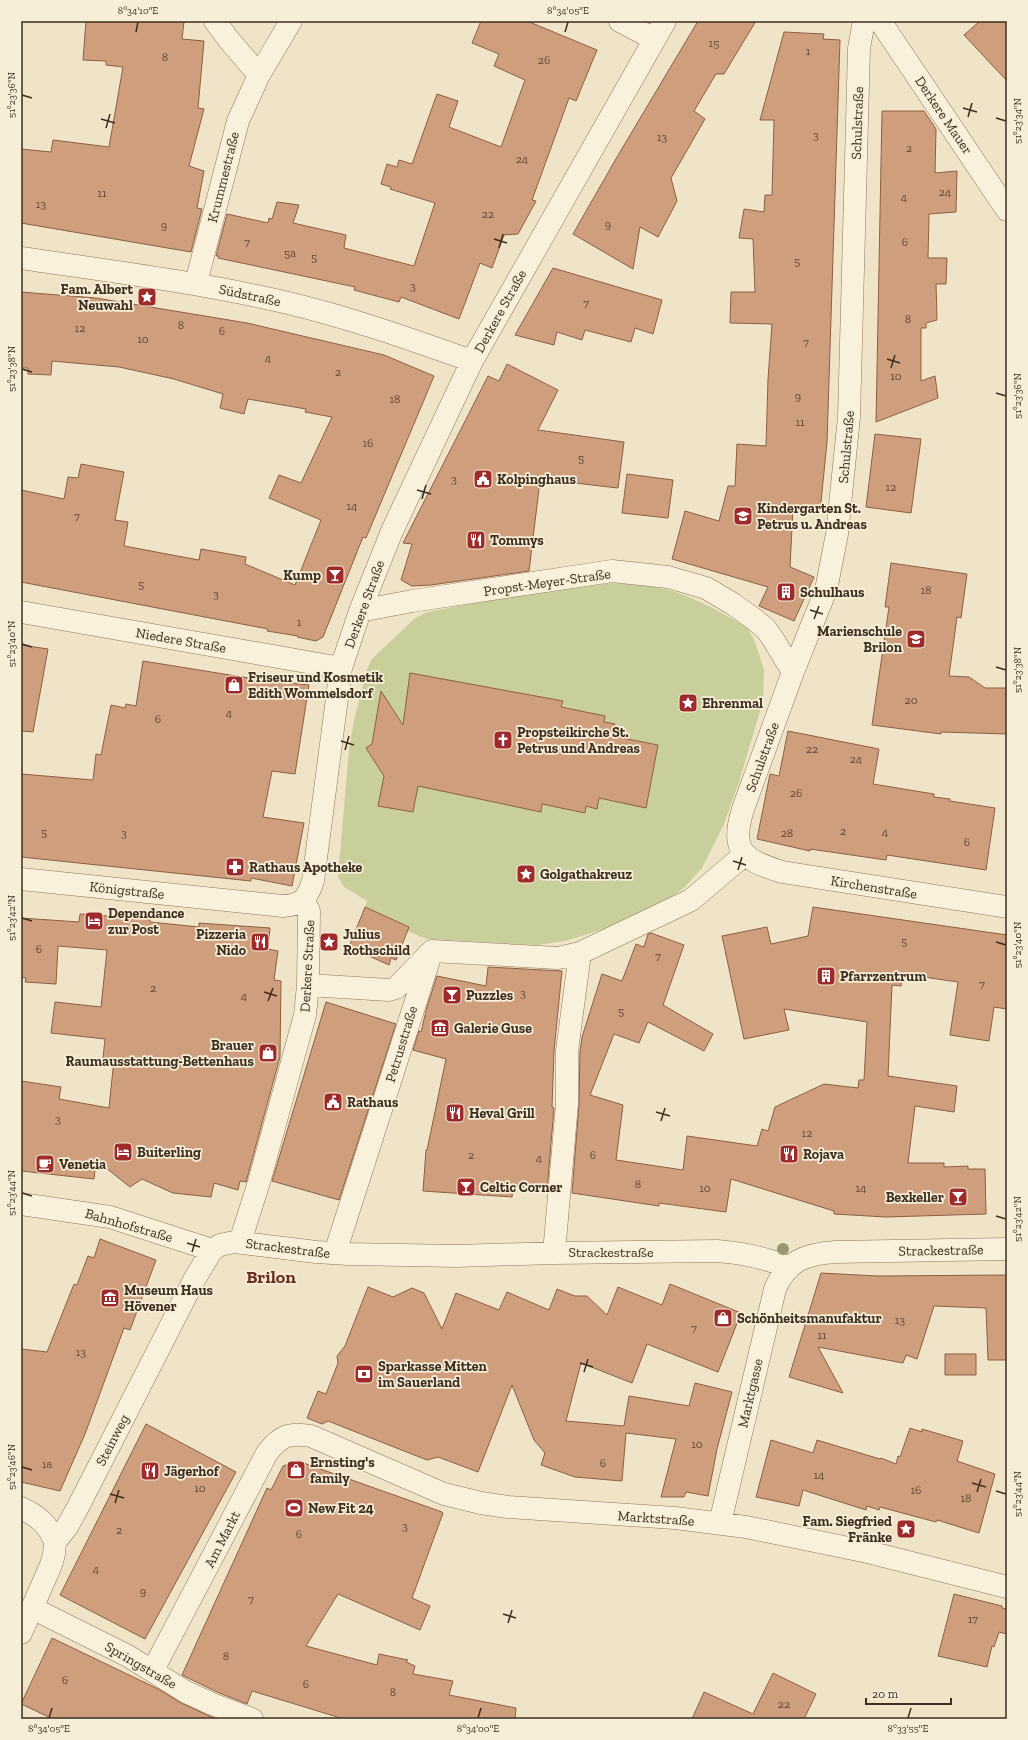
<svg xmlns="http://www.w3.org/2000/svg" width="1028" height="1740" viewBox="0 0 1028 1740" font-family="'Zilla Slab',serif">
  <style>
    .green { fill: #c9cf9b }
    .building { fill: #cf9f7d; stroke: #8d5f41 }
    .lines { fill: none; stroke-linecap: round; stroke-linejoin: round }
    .minor-casing { stroke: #8d765c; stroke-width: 23 }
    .minor { stroke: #faf1dc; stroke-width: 22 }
    .tree { fill: #96986f }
    .ticks { fill: none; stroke: #3d2e20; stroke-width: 1.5 }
    .labels { text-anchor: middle; stroke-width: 3.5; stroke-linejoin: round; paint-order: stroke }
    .number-label { font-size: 12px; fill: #624a37 }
    .street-label { font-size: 14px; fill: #3d2e20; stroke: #f7eed8 }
    .poi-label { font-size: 14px; font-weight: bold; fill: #3d2e20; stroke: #f7eed8; text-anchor: start }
    .district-label { font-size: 18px; font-weight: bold; fill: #6b2e1e; stroke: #f7eed8 }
    .neatline { fill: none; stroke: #3d2e20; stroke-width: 1.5 }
    .ticks-label { font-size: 10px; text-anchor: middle; fill: #3d2e20 }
  </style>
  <rect width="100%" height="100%" fill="#f0e4c8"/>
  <path class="green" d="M609,583C628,584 646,585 665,589C692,596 719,611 743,625L749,630L756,645L764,670L763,701L739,782L724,824L702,868L684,888L668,899L614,926L565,941L537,945L427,939L407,931L408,927L365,907L367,901L344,887L338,877L349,749L354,720L367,669L372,659L415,618L428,612L504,597L556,588Z"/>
  <path class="building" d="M86,21H184L182,39L204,41L198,108L204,109L189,166L204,171L197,208L202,209L191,252L21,223V149L51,152L53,140L109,147L123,67L106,65V61L83,60Z
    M481,21H527L597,50L576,101L569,98L532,200L536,201L518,234L504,235L492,268L480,263L459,319L401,297L399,302L354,290L355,287L218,258L219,256H216L227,214L268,223L269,218L272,219L277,202L299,205L293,223L346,235L344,248L414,266L435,203L390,189L391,187L381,184L387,164L397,167L399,160L412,164L437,94L458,101L449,127L501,147L525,80L494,66L499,54L472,43Z
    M698,21H756L724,74H716L694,111L705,119L671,178L677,201L658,237L640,227L633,269L573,234L617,157Z
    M980,21H1007V81L964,35Z
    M784,32L824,34L823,39L840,40L827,442L820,512L793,509L790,567L814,577L794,621L759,606L768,587L672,559L685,511L719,521L728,486H735L737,444L766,446L768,379L772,324L730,323L731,292H755L753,239L739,238L744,209L764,212L765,195H772L774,120H760Z
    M882,111H924L936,129L935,173L957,171L956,212L929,214L928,258H947L946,284H936L937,320L926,323V328H921V381L935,376L938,398L876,422Z
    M553,268L662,300L653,334L635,328L631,342L585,330L582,340L557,332L554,345L515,335Z
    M21,292L96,298L247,323L384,355L434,376L366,538L363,537L323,637L316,641L297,637L298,636L267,631L268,629L21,582V490L64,499L68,477L78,478L81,464L124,472L115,520L128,522L124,546L199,560L201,549L246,557L245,564L295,585L321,520L269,498L279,475L301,483L332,417L305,412L306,409L248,399L244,414L220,408L223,394L174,379L119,367L52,361L51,375L28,374V368H21Z
    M507,364L558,390L538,430L624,442L618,488L566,482V485L540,481L529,571L431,585L412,586L401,580L412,544L403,543L488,376L499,381Z
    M875,434L921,439L911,513L866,507Z
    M627,474L673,480L668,518L622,513Z
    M891,563L967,574L961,618L957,617L949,676L969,677L985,688H1007V734L941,732V734L872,725L889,607H885Z
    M21,645L48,649L33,732L21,731Z
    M143,661L255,679L309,685L295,774L272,771L263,817L304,823L292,886L251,878V881L21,857V774L93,780L96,754L101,755L111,705L125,708L126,704L136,706Z
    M410,673L563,701L561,707L605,716L604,722L615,724L612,736L658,745L646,808L599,798L597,809L586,806L585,813L542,804L541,812L418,786L413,812L378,806L384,776L366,748L372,744L381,691L403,725Z
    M788,731L879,749L873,784L934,794V797L950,799V801L995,808L986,870L887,855L886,860L810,849V851L757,839L770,774L779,776Z
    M365,907L409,927L396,960L391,958L389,965L349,947Z
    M813,907L1007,935V1009L994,1007L989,1041L950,1035L958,982L903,974L901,986L892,985L888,1076L957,1086L954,1112L915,1106L908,1163H944V1167L968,1166V1169H985L986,1214L886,1217L834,1214V1211L731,1179L726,1212L659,1203V1206L572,1193L579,1105L580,1052L582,1037L602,974L622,981L636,944L644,947L648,934L651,933L684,945L663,1005L713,1034L704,1051L648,1022L639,1043L614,1034L590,1095L623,1105L616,1160L683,1170L687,1136L757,1146L762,1129L768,1131L775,1107L824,1084L858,1088L859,1080H864L867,1022L784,1009L789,1030L744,1039L722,936L767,927L771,944L808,936Z
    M80,914L150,919V922L199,927V923L270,928L268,949L278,951L274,980L281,981L280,1057L246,1182L240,1181L238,1190L214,1183L211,1197L173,1193L142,1179L130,1187L96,1160L94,1179L21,1171V1081L61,1087L59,1099L109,1108L114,1059L103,1058L105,1039L51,1033L55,1002L101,1007L107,950L58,946L56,984L25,982L26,978L21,977V918L79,922Z
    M488,967L562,971L554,1051L552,1107L554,1108L547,1190L513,1186L512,1197L423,1191L426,1150H427L446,1059L413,1050L419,1031L421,1032L427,1007L437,976L486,986Z
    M326,1002L396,1024L339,1200L272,1181Z
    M100,1239L156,1260L130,1330L124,1328L85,1434L60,1491L21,1482V1349L47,1352L74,1284L77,1285L88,1256L94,1258Z
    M821,1273L877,1276L1007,1275V1360H988L986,1308L934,1306L917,1359L906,1355L903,1363L818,1347L843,1393L789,1377Z
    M670,1284L741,1313L718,1372L647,1344L632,1383L581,1363L566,1421L624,1426L629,1396L689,1406L695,1383L732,1392L717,1449L708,1496L686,1492L684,1497H661L676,1439L626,1433L622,1481L575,1477L541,1465L545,1453L534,1440L512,1385L478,1472L438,1457L427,1460L328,1421L322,1424L307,1418L318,1391L326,1394L338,1363L337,1356L345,1346L368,1287L393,1297L412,1288L424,1293L442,1329L456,1293L499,1310L507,1292L549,1310L557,1289L575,1296H587L607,1315L618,1287L662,1305Z
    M945,1354H976V1375H945Z
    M146,1424L236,1472L145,1639L60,1595Z
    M910,1428L922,1432V1429L963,1441L957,1461L995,1474L979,1533L937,1520L936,1522L880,1507L879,1510L867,1506L866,1510L803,1490L799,1506L756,1497L771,1440L813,1453L817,1440L880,1459L881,1458L896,1464L898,1456L900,1457Z
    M298,1461L442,1512L443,1513L412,1598L430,1606L420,1630L338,1594L306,1646L377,1665L379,1654L408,1660L406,1662L415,1666L413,1674L453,1681L449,1695L516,1708L515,1719H344L252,1691L247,1704L217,1692L182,1675L267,1488L271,1490L283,1466Z
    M954,1594L1002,1606V1608L1007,1609V1634L999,1632L994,1647L992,1646L987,1667L938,1656Z
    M52,1638L127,1674L158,1689L181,1703L216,1719H53L21,1704Z
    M773,1673L816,1694L804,1719H692L704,1692L753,1714Z"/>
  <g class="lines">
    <defs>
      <path id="minor" d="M215,21L229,40L259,75
        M620,21L654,39
        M864,21L859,48L849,417L837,534L826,590L793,672L743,809C730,851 743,860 782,872L1007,907
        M880,21L1007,210
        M21,258C109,271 197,282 284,302C348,317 410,339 472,361
        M196,283L238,121L259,75L291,21
        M360,611L412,601L612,571L668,577L706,588L733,604L754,619L766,629L773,639L793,672
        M21,612L341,668
        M21,879L283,906C302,905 307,899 313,881L341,668L360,611L392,531L472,361L665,21
        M308,985L389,990L396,988L432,951L558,958L580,953L691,900L744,855
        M21,1204L110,1217L212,1250
        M240,1242L259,1182L305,1015L308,985L309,911L303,900
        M335,1253L430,957
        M554,1253L567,1104V1051L580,953
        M21,1508C38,1516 48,1524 55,1542
        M720,1523L775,1289C787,1261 805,1254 835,1252L1007,1249
        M32,1608L128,1656L186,1692L212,1704L252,1719
        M21,1633L51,1565L54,1554L55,1542L67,1527L78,1507L194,1280L212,1250L220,1245L234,1242L316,1252L348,1254L457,1256L554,1253L717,1251C743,1253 764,1257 788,1267
        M153,1670L267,1453C280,1436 289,1432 311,1436L444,1494L481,1503L508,1507L675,1518L746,1527L868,1552L1007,1587"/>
    </defs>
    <use href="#minor" class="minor-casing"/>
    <use href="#minor" class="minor"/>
  </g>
  <circle class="tree" cx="783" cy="1249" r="6"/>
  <path class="ticks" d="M136,32L138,22M565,32L568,22M22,95L32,98M963,108L977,112M968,117L972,103M996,118L1006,121M101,119L115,123M106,128L110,114M494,239L507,243M499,248L503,234M887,359L900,363M891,368L895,355M22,369L32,372M996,393L1006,396M417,490L431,494M422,499L426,485M810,610L823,614M814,619L819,606M22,644L32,647M996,667L1006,670M341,741L354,745M345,750L349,736M733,861L746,865M738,870L742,857M22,918L32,921M996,942L1006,945M264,992L277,996M268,1001L273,988M656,1112L670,1116M661,1121L665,1108M22,1193L32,1196M996,1216L1006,1219M187,1243L200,1247M192,1252L196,1239M580,1363L593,1367M584,1372L588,1359M22,1467L32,1470M972,1483L986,1487M996,1491L1006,1494M977,1492L981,1479M110,1494L124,1498M115,1503L119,1490M503,1614L516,1618M508,1623L512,1610M49,1718L52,1708M478,1718L481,1708M908,1718L911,1708"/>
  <defs>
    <symbol id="sight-square" viewBox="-11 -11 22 22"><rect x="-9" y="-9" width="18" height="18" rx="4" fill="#9e2a2b" stroke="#f7eed8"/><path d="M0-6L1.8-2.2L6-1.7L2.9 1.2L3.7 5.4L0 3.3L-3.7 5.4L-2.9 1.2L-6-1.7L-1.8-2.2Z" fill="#fff"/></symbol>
    <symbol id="civic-square" viewBox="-11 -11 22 22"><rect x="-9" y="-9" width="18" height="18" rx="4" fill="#9e2a2b" stroke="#f7eed8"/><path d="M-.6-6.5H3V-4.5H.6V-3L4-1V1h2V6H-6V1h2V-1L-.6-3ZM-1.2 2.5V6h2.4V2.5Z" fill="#fff"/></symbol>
    <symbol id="school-square" viewBox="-11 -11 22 22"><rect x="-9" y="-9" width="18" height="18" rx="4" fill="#9e2a2b" stroke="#f7eed8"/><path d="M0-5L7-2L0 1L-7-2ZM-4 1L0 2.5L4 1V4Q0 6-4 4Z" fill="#fff"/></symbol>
    <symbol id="restaurant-square" viewBox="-11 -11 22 22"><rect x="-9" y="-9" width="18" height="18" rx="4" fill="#9e2a2b" stroke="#f7eed8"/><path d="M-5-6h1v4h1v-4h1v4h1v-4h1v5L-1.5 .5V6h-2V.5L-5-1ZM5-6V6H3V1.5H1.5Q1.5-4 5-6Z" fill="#fff"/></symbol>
    <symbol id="bar-square" viewBox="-11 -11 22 22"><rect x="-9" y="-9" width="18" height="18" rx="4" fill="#9e2a2b" stroke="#f7eed8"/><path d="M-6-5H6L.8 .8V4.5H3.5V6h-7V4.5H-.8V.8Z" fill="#fff"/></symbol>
    <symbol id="building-square" viewBox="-11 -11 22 22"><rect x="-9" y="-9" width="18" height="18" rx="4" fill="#9e2a2b" stroke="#f7eed8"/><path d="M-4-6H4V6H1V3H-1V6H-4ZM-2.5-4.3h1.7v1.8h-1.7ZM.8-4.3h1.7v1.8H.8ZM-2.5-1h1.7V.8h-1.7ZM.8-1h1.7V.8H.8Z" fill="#fff"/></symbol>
    <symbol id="shop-square" viewBox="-11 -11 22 22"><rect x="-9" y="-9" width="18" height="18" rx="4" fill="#9e2a2b" stroke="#f7eed8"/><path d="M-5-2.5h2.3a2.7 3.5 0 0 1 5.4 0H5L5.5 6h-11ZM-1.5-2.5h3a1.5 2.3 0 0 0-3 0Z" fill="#fff"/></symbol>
    <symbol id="church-square" viewBox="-11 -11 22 22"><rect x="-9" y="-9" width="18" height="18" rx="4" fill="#9e2a2b" stroke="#f7eed8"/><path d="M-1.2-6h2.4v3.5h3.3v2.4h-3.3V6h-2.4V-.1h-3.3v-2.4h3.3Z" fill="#fff"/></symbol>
    <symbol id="pharmacy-square" viewBox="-11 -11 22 22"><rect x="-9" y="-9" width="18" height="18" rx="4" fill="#9e2a2b" stroke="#f7eed8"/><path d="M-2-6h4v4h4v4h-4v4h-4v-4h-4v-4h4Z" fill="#fff"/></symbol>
    <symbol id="hotel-square" viewBox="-11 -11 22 22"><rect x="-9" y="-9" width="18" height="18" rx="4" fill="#9e2a2b" stroke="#f7eed8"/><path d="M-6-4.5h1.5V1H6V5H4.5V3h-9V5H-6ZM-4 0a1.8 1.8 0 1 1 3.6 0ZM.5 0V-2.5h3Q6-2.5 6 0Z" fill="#fff"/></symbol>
    <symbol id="museum-square" viewBox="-11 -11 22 22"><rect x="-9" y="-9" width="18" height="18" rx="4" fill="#9e2a2b" stroke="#f7eed8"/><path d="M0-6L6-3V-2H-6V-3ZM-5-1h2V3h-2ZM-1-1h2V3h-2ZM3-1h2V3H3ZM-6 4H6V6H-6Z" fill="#fff"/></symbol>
    <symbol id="cafe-square" viewBox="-11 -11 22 22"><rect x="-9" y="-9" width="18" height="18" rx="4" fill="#9e2a2b" stroke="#f7eed8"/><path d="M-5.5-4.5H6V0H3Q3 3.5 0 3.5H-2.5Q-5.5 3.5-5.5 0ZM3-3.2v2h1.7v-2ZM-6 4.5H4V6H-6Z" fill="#fff"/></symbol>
    <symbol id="bank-square" viewBox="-11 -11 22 22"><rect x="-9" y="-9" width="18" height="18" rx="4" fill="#9e2a2b" stroke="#f7eed8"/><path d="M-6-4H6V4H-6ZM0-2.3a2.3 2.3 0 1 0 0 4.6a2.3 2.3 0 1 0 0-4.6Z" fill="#fff"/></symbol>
    <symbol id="stadium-square" viewBox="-11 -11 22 22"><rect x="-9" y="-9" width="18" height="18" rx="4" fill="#9e2a2b" stroke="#f7eed8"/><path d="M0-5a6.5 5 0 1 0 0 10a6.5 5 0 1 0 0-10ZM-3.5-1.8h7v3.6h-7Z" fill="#fff"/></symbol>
  </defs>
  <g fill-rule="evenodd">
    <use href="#sight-square" x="136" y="286" width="22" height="22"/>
    <use href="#civic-square" x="472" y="468" width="22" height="22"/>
    <use href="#school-square" x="732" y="505" width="22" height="22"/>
    <use href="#restaurant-square" x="465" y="529" width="22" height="22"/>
    <use href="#bar-square" x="324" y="564" width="22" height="22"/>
    <use href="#building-square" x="775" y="581" width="22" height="22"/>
    <use href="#school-square" x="905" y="628" width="22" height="22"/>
    <use href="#shop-square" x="223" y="674" width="22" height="22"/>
    <use href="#sight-square" x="677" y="692" width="22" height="22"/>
    <use href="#church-square" x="492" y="729" width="22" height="22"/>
    <use href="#pharmacy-square" x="224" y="856" width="22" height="22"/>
    <use href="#sight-square" x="515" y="863" width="22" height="22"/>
    <use href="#hotel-square" x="83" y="910" width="22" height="22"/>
    <use href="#restaurant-square" x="249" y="931" width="22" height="22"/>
    <use href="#sight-square" x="318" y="931" width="22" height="22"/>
    <use href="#building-square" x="815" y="965" width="22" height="22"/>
    <use href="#bar-square" x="441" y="984" width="22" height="22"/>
    <use href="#museum-square" x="429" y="1017" width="22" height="22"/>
    <use href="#shop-square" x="257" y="1042" width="22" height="22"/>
    <use href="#civic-square" x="322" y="1091" width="22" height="22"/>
    <use href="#restaurant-square" x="444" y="1102" width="22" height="22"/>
    <use href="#hotel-square" x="112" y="1141" width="22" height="22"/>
    <use href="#restaurant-square" x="778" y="1143" width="22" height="22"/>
    <use href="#cafe-square" x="34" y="1153" width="22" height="22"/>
    <use href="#bar-square" x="455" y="1176" width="22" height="22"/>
    <use href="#bar-square" x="947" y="1186" width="22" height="22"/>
    <use href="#museum-square" x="99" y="1287" width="22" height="22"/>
    <use href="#shop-square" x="712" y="1307" width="22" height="22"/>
    <use href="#bank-square" x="353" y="1363" width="22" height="22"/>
    <use href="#shop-square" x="285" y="1459" width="22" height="22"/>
    <use href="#restaurant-square" x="139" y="1460" width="22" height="22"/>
    <use href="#stadium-square" x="283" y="1497" width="22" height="22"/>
    <use href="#sight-square" x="895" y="1518" width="22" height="22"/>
  </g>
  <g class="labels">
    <g class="number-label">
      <text x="714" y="47">15</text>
      <text x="808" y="55">1</text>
      <text x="165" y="61">8</text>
      <text x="544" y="64">26</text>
      <text x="816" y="139">3</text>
      <text x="662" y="141">13</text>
      <text x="909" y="152">2</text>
      <text x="522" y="163">24</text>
      <text x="945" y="196">24</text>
      <text x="102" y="197">11</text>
      <text x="904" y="201">4</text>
      <text x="41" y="208">13</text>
      <text x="488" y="218">22</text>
      <text x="608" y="228">9</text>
      <text x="164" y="229">9</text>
      <text x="247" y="246">7</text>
      <text x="905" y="246">6</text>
      <text x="290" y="257">5a</text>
      <text x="314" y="261">5</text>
      <text x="797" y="265">5</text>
      <text x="413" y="290">3</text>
      <text x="586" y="307">7</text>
      <text x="908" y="323">8</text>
      <text x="181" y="329">8</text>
      <text x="80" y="332">12</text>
      <text x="222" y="335">6</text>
      <text x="143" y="343">10</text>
      <text x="806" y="346">7</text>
      <text x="268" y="362">4</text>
      <text x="338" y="376">2</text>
      <text x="896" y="380">10</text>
      <text x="798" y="400">9</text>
      <text x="395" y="403">18</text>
      <text x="800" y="426">11</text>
      <text x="368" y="447">16</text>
      <text x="581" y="462">5</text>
      <text x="454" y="483">3</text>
      <text x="891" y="491">12</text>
      <text x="352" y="510">14</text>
      <text x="77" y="520">7</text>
      <text x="141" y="588">5</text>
      <text x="926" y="594">18</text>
      <text x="216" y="598">3</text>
      <text x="299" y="626">1</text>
      <text x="911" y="704">20</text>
      <text x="229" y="717">4</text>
      <text x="158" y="723">6</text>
      <text x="812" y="753">22</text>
      <text x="856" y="763">24</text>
      <text x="796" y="797">26</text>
      <text x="843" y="835">2</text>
      <text x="44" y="836">5</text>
      <text x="885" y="836">4</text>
      <text x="124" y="837">3</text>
      <text x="787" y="837">28</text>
      <text x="967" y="846">6</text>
      <text x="904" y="945">5</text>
      <text x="39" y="953">6</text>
      <text x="658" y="960">7</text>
      <text x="982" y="988">7</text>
      <text x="153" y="992">2</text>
      <text x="523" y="997">3</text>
      <text x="244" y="1000">4</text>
      <text x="621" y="1015">5</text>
      <text x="58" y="1123">3</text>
      <text x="807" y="1137">12</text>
      <text x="471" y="1159">2</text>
      <text x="593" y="1159">6</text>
      <text x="539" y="1162">4</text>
      <text x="638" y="1188">8</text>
      <text x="705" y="1192">10</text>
      <text x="861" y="1192">14</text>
      <text x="900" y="1324">13</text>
      <text x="694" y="1332">7</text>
      <text x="822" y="1339">11</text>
      <text x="81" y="1356">13</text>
      <text x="697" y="1448">10</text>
      <text x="603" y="1467">6</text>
      <text x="47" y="1468">1a</text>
      <text x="819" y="1479">14</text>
      <text x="200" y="1492">10</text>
      <text x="916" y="1494">16</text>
      <text x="966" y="1502">18</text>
      <text x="405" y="1530">3</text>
      <text x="119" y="1534">2</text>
      <text x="299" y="1538">6</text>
      <text x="96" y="1573">4</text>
      <text x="143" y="1595">9</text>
      <text x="251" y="1603">7</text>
      <text x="973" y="1623">17</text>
      <text x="226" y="1660">8</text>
      <text x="65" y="1684">6</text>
      <text x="306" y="1688">6</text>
      <text x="393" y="1696">8</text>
      <text x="784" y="1708">22</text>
    </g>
    <g class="street-label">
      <text transform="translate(944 115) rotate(56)" y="5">Derkere Mauer</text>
      <text transform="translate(857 123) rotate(-88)" y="5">Schulstraße</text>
      <text transform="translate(223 177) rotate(-76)" y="5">Krummestraße</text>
      <text transform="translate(250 295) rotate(12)" y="5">Südstraße</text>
      <text transform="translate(500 311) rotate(-61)" y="5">Derkere Straße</text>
      <text transform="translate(846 447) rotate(-85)" y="5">Schulstraße</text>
      <text transform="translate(547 582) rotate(-8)" y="5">Propst-Meyer-Straße</text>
      <text transform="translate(364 604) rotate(-70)" y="5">Derkere Straße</text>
      <text transform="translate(181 640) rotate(10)" y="5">Niedere Straße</text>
      <text transform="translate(762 757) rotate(-70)" y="5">Schulstraße</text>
      <text transform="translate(874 887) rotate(9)" y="5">Kirchenstraße</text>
      <text transform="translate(127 890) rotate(6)" y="5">Königstraße</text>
      <text transform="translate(307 966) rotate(-87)" y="5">Derkere Straße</text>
      <text transform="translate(401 1044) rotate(-73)" y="5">Petrusstraße</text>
      <text transform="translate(129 1225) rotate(16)" y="5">Bahnhofstraße</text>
      <text transform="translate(288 1248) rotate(7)" y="5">Strackestraße</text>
      <text transform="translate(941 1250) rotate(-1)" y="5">Strackestraße</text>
      <text x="611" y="1257">Strackestraße</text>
      <text transform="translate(750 1393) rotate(-77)" y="5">Marktgasse</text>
      <text transform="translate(112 1440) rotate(-63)" y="5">Steinweg</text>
      <text transform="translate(656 1518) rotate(4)" y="5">Marktstraße</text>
      <text transform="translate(222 1539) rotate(-63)" y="5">Am Markt</text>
      <text transform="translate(141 1665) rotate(30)" y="5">Springstraße</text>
    </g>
    <g class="poi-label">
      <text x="133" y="294" text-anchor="end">Fam. Albert<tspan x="133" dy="16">Neuwahl</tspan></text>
      <text x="497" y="484">Kolpinghaus</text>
      <text x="757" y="513">Kindergarten St.<tspan x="757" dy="16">Petrus u. Andreas</tspan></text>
      <text x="490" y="545">Tommys</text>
      <text x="321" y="580" text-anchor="end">Kump</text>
      <text x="800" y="597">Schulhaus</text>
      <text x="902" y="636" text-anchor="end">Marienschule<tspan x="902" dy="16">Brilon</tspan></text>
      <text x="248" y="682">Friseur und Kosmetik<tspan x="248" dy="16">Edith Wommelsdorf</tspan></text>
      <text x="702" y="708">Ehrenmal</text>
      <text x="517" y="737">Propsteikirche St.<tspan x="517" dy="16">Petrus und Andreas</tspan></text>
      <text x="249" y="872">Rathaus Apotheke</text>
      <text x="540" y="879">Golgathakreuz</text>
      <text x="108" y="918">Dependance<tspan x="108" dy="16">zur Post</tspan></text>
      <text x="246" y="939" text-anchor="end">Pizzeria<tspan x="246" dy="16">Nido</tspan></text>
      <text x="343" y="939">Julius<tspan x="343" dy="16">Rothschild</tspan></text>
      <text x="840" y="981">Pfarrzentrum</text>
      <text x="466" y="1000">Puzzles</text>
      <text x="454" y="1033">Galerie Guse</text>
      <text x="254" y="1050" text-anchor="end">Brauer<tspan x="254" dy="16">Raumausstattung-Bettenhaus</tspan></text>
      <text x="347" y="1107">Rathaus</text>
      <text x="469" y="1118">Heval Grill</text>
      <text x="137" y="1157">Buiterling</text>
      <text x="803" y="1159">Rojava</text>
      <text x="59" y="1169">Venetia</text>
      <text x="480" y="1192">Celtic Corner</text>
      <text x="944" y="1202" text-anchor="end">Bexkeller</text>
      <text x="124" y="1295">Museum Haus<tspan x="124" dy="16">Hövener</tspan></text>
      <text x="737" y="1323">Schönheitsmanufaktur</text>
      <text x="378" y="1371">Sparkasse Mitten<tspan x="378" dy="16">im Sauerland</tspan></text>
      <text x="310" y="1467">Ernsting's<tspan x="310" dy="16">family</tspan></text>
      <text x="164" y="1476">Jägerhof</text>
      <text x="308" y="1513">New Fit 24</text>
      <text x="892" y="1526" text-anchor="end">Fam. Siegfried<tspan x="892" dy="16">Fränke</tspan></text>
    </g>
    <g class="district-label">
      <text x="271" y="1283">Brilon</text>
    </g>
  </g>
  <rect width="1028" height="1740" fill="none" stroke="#f7eed8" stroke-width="44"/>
  <path d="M866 1698v6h85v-6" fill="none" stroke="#3d2e20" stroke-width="2"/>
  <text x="872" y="1698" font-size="12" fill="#3d2e20" stroke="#f7eed8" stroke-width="3" paint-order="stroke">20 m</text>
  <rect x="22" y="22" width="984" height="1696" class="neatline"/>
  <g class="ticks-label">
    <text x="138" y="14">8°34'10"E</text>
    <text x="568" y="14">8°34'05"E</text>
    <text transform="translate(11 95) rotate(-90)" y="4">51°23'36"N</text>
    <text transform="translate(1017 121) rotate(-90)" y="4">51°23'34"N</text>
    <text transform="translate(11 369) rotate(-90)" y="4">51°23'38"N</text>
    <text transform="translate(1017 396) rotate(-90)" y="4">51°23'36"N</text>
    <text transform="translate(11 644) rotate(-90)" y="4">51°23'40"N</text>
    <text transform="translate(1017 670) rotate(-90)" y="4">51°23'38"N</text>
    <text transform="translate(11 918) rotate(-90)" y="4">51°23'42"N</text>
    <text transform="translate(1017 945) rotate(-90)" y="4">51°23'40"N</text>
    <text transform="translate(11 1193) rotate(-90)" y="4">51°23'44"N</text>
    <text transform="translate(1017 1219) rotate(-90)" y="4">51°23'42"N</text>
    <text transform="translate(11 1467) rotate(-90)" y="4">51°23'46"N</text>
    <text transform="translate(1017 1494) rotate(-90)" y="4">51°23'44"N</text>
    <text x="49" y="1732">8°34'05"E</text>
    <text x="478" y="1732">8°34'00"E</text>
    <text x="908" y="1732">8°33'55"E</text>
  </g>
</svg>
